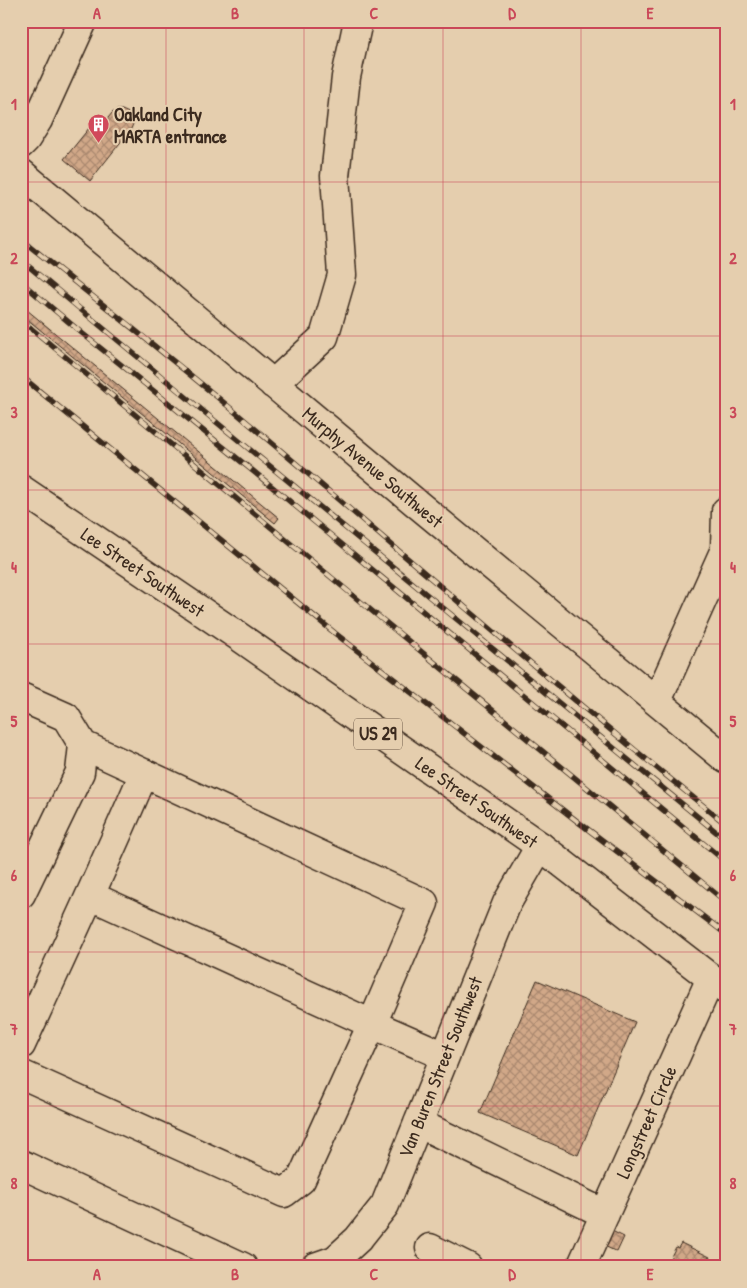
<svg xmlns="http://www.w3.org/2000/svg" width="747" height="1288" viewBox="0 0 747 1288" font-family="'Patrick Hand',sans-serif">
  <style>
    .building { fill: url(#building-cross-hatch); stroke: #3b2a1e }
    .lines { fill: none; stroke-linecap: round; stroke-linejoin: round }
    .minor-casing { stroke: #3b2a1e; stroke-width: 31 }
    .major-casing { stroke: #3b2a1e; stroke-width: 31 }
    .minor { stroke: #e5ceae; stroke-width: 28 }
    .major { stroke: #e5ceae; stroke-width: 28 }
    .rail-casing { stroke: #3b2a1e; stroke-width: 5.5 }
    .rail { stroke: #e5ceae; stroke-width: 4; stroke-dasharray: 11; stroke-linecap: butt }
    .grid { fill: none; stroke: #ca4758; stroke-width: 1; stroke-opacity: 0.55 }
    .labels { text-anchor: middle; stroke-width: 4; stroke-linejoin: round; paint-order: stroke }
    .shield { fill: #e5ceae; stroke: #6e5b49; stroke-width: 1 }
    .shield-label { font-size: 18px; font-weight: bold; fill: #3b2a1e }
    .poi-label { font-size: 19px; font-weight: bold; fill: #3b2a1e; stroke: #e5ceae; text-anchor: start }
    .street-label { font-size: 19px; fill: #3b2a1e; stroke: #e5ceae }
    .neatline { fill: none; stroke: #ca4758; stroke-width: 2 }
    .grid-label { font-size: 16px; text-anchor: middle; font-weight: bold; fill: #ca4758 }
  </style>
  <defs>
    <pattern id="building-cross-hatch" width="8" height="8" patternUnits="userSpaceOnUse" patternTransform="scale(1.25)"><rect width="8" height="8" fill="#d1a888"/><path d="M0 0l8 8M0 8l8-8" fill="none" stroke="#ab896f"/></pattern>
  </defs>
  <rect width="100%" height="100%" fill="#e5ceae"/>
  <filter id="ink" filterUnits="userSpaceOnUse"><feTurbulence type="fractalNoise" baseFrequency=".02" numOctaves="2"/><feDisplacementMap in="SourceGraphic" scale="10" xChannelSelector="R" yChannelSelector="G"/><feConvolveMatrix kernelMatrix="1 2 1 2 8 2 1 2 1" color-interpolation-filters="sRGB"/></filter>
  <g filter="url(#ink)">
    <path class="building" d="M117,110H122L131,114L133,124L131,129L90,181L64,159L94,122L101,127L112,113Z
      M21,305L279,518L275,523L21,314Z
      M537,980L635,1022L578,1155L480,1113Z
      M606,1228L624,1237L617,1252L598,1243Z
      M681,1243L710,1257L708,1261L714,1264L712,1267H678L668,1262L676,1247L678,1248Z
      M32,1261L57,1267H31Z"/>
    <g class="lines">
      <defs>
        <path id="minor" d="M21,144L26,139L38,120L83,21
          M21,173L416,503L726,759
          M273,384L324,337L342,275L335,176L346,77L358,21
          M725,549L726,511
          M21,697L66,717L83,745L80,772L21,894
          M657,701L726,547
          M83,745L424,903L372,1024L445,1056
          M21,1045C63,954 105,865 144,773
          M21,1074L284,1193L301,1180L372,1024L91,896
          M418,1123L605,1214
          M21,1164L243,1267
          M430,1248L468,1267
          M315,1267L335,1260L358,1239L385,1205L507,903L540,846
          M581,1267L711,978"/>
        <path id="major" d="M21,489L238,636L540,846L726,990"/>
      </defs>
      <use href="#minor" class="minor-casing"/>
      <use href="#major" class="major-casing"/>
      <use href="#minor" class="minor"/>
      <use href="#major" class="major"/>
      <defs>
        <path id="rail" d="M21,239C88,293 156,346 222,401C390,542 555,687 726,824
          M21,260L226,430L726,840
          M21,282L83,334L253,471L726,862
          M21,320L361,602L726,902
          M21,376L336,634L577,821L726,934"/>
      </defs>
      <use href="#rail" class="rail-casing"/>
      <use href="#rail" class="rail"/>
    </g>
  </g>
  <path class="grid" d="M166,21V1267M304,21V1267M443,21V1267M581,21V1267M21,182H726M21,336H726M21,490H726M21,644H726M21,798H726M21,952H726M21,1106H726"/>
  <defs>
    <symbol id="building-pin" viewBox="-11 -11 22 30"><path d="M0 17L-7.5 6A9.5 9.5 0 1 1 7.5 6Z" fill="#d1495b" stroke="#e5ceae"/><path d="M-4-6H4V6H1V3H-1V6H-4ZM-2.5-4.3h1.7v1.8h-1.7ZM.8-4.3h1.7v1.8H.8ZM-2.5-1h1.7V.8h-1.7ZM.8-1h1.7V.8H.8Z" fill="#fff"/></symbol>
  </defs>
  <g fill-rule="evenodd">
    <use href="#building-pin" x="86" y="112" width="25" height="34"/>
  </g>
  <g class="labels">
    <rect class="shield" x="354" y="718.5" width="48" height="31" rx="4"/>
    <g class="shield-label">
      <text x="378" y="740">US 29</text>
    </g>
    <g class="poi-label">
      <text x="114" y="121">Oakland City<tspan x="114" dy="22">MARTA entrance</tspan></text>
    </g>
    <g class="street-label">
      <text transform="translate(373 467) rotate(40)" y="7">Murphy Avenue Southwest</text>
      <text transform="translate(143 572) rotate(34)" y="7">Lee Street Southwest</text>
      <text transform="translate(477 802) rotate(35)" y="7">Lee Street Southwest</text>
      <text transform="translate(440 1067) rotate(-68)" y="7">Van Buren Street Southwest</text>
      <text transform="translate(646 1122) rotate(-66)" y="7">Longstreet Circle</text>
    </g>
  </g>
  <rect width="747" height="1288" fill="none" stroke="#e5ceae" stroke-width="55"/>
  <rect x="28" y="28" width="692" height="1232" class="neatline"/>
  <g class="grid-label">
    <text x="97" y="19">A</text>
    <text x="235" y="19">B</text>
    <text x="374" y="19">C</text>
    <text x="512" y="19">D</text>
    <text x="650" y="19">E</text>
    <text x="14" y="110">1</text>
    <text x="733" y="110">1</text>
    <text x="14" y="264">2</text>
    <text x="733" y="264">2</text>
    <text x="14" y="418">3</text>
    <text x="733" y="418">3</text>
    <text x="14" y="573">4</text>
    <text x="733" y="573">4</text>
    <text x="14" y="727">5</text>
    <text x="733" y="727">5</text>
    <text x="14" y="881">6</text>
    <text x="733" y="881">6</text>
    <text x="14" y="1035">7</text>
    <text x="733" y="1035">7</text>
    <text x="14" y="1189">8</text>
    <text x="733" y="1189">8</text>
    <text x="97" y="1280">A</text>
    <text x="235" y="1280">B</text>
    <text x="374" y="1280">C</text>
    <text x="512" y="1280">D</text>
    <text x="650" y="1280">E</text>
  </g>
</svg>
